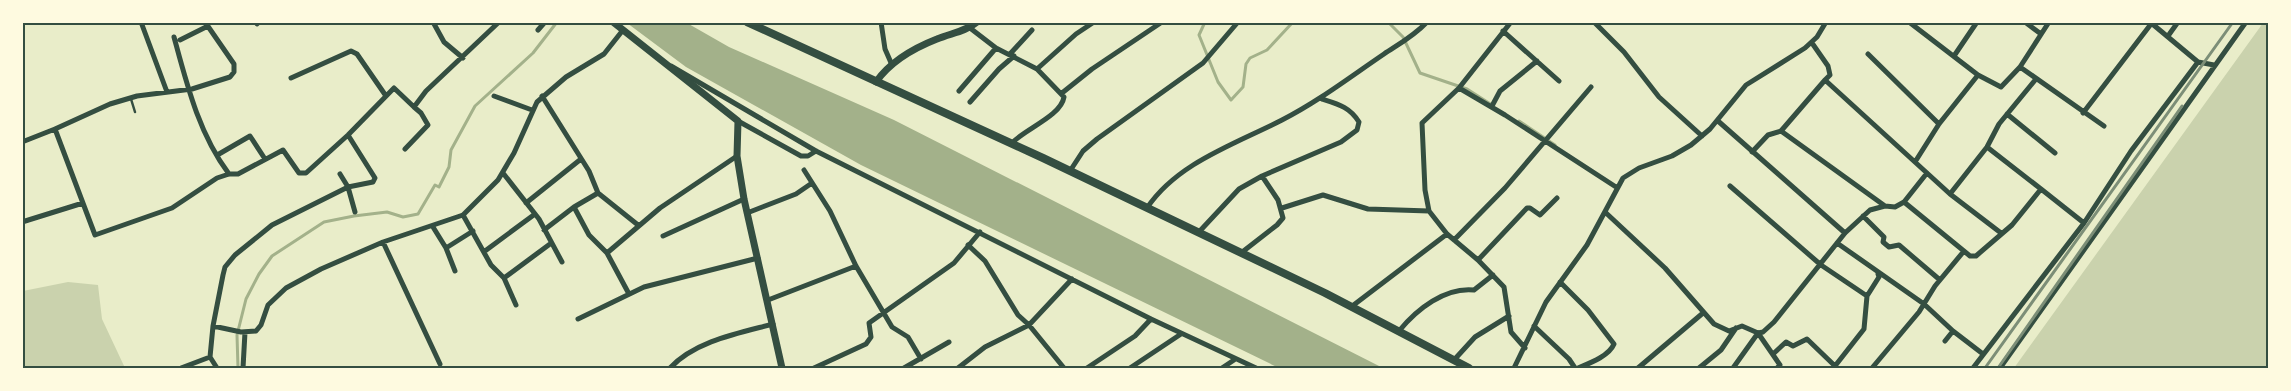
<svg xmlns="http://www.w3.org/2000/svg" width="2291" height="391" viewBox="0 0 2291 391" font-family="Ubuntu,sans-serif">
  <style>
    .green { fill: #cad2ad }
    .water { fill: #a3b18a }
    .lines { fill: none; stroke-linecap: round; stroke-linejoin: round }
    .stream { stroke: #a3b18a; stroke-width: 3 }
    .service { stroke: #344e41; stroke-width: 2.5 }
    .minor { stroke: #344e41; stroke-width: 5 }
    .tertiary { stroke: #344e41; stroke-width: 7 }
    .secondary { stroke: #344e41; stroke-width: 8 }
    .rail { stroke: #7c8e77; stroke-width: 3 }
    .neatline { fill: none; stroke: #344e41; stroke-width: 2 }
  </style>
  <rect width="100%" height="100%" fill="#e9edc9"/>
  <path class="green" d="M2263,23H2268V368H2014Z
    M68,282L98,285L102,319L125,368H23V291Z"/>
  <path class="water" d="M627,23H687L729,47L894,120L1383,368H1279L861,165L686,67Z"/>
  <g class="lines">
    <path class="stream" d="M1205,22L1199,35L1218,82L1231,100L1243,87L1246,64L1250,58L1267,50L1293,22
      M1388,22L1403,37L1420,73L1467,89L1492,105
      M1519,121L1555,145
      M238,368L237,335L246,299L259,274L272,256L324,222L354,216L387,212L403,217L418,214L435,185L439,187L449,167L451,150L475,106L533,53L557,22"/>
    <path class="service" d="M131,99L135,112"/>
    <path class="minor" d="M141,22L167,92
      M205,22L234,64V72L230,77L192,89L137,96L110,104L55,129L95,235L172,208L217,178L229,174H238L283,150L299,173H306L348,135L394,88L414,107L426,91L499,22
      M256,22L257,24
      M433,22L444,42L463,58
      M881,22L885,49L892,65
      M1511,22L1459,88L1422,123L1425,190L1429,211L1447,234L1478,260L1504,287L1511,332L1525,348
      M1594,22L1624,52L1659,97L1702,136
      M1909,22L1978,75L1939,124L1915,162
      M2025,22L2041,34
      M970,28L996,48L1037,69L1064,97C1061,116 1025,129 1012,143
      M538,30L545,22
      M1503,31L1559,81
      M2168,36L2178,22
      M174,37C187,85 199,134 229,174
      M180,40L208,26
      M1812,43L1828,66L1830,75L1825,80
      M1010,54L1032,30
      M1868,54L1939,124
      M1954,56L1977,22
      M2198,62L2214,65
      M671,66L816,151L1151,319L1256,368
      M2020,67L2104,126
      M1037,69L1076,34L1094,22
      M1978,75L2001,87L2020,67L2049,22
      M291,78L351,51L357,54L386,96
      M1459,88L1505,115L1616,187
      M959,91L996,48
      M1062,93L1092,69L1162,22
      M494,96L532,110
      M542,96L589,171L598,193L638,225
      M970,102L999,69L1014,56
      M1492,106L1500,91L1537,61
      M2083,113L2151,24
      M2007,114L2055,153
      M738,121L801,156H808L816,151
      M1718,121L1845,233
      M22,142L55,129
      M1987,147L2041,189
      M405,149L428,125L421,113L414,107
      M1752,152L1768,135L1781,131
      M219,154L250,136L265,159
      M804,170L830,211L856,266L892,327L908,337L921,359
      M1070,171L1083,151L1097,139L1203,63L1238,22
      M503,173L539,219L562,262
      M340,174L348,187L373,182L375,178L348,135
      M1730,186L1821,265L1867,296
      M1950,194L1987,147L1999,124L2036,79
      M1904,202L1970,256H1976L2012,225L2041,189L2084,223
      M526,203L581,159
      M1885,206L1781,131L1825,80L1950,194L2001,233
      M574,207L589,235L607,253L629,294
      M1147,208C1177,163 1235,144 1282,120C1319,101 1350,77 1384,54C1399,44 1414,36 1427,22
      M1282,208L1323,195L1368,209L1429,211
      M1605,212L1665,268L1714,324L1729,331L1742,326L1758,333
      M747,213L796,194L812,183
      M463,215L491,265L504,278L516,305
      M1863,216L1884,237L1883,242L1889,247L1899,245L1940,280
      M22,222L83,203
      M433,227L446,248L455,271
      M544,230L574,207L598,193
      M1198,233L1239,189L1262,176L1341,142L1357,130L1359,122C1350,107 1338,104 1322,99
      M663,236L744,199
      M1454,240L1505,188L1591,87
      M383,242L440,364
      M1837,243L1924,304L1953,331L1945,341
      M968,245L985,261L1018,315L1029,325L1072,279
      M446,248L473,231
      M485,251L535,214
      M607,253L660,208L737,156
      M1241,253L1277,225L1283,218L1278,200L1262,176
      M1478,260L1527,208H1530L1540,215L1557,198
      M504,278L550,244
      M1560,282L1588,310L1614,344C1609,356 1590,363 1578,368
      M768,300L856,266
      M1351,307L1447,234
      M578,319L644,287L758,258
      M213,326L223,275L225,267L235,255L272,225L348,187L355,212
      M1534,326L1569,359L1575,368
      M1399,331C1417,309 1445,287 1474,290L1493,275
      M1953,331L1983,354
      M1758,333L1780,365L1777,368
      M1773,354L1786,342L1793,346L1807,339L1835,366
      M210,357L213,326L241,332L256,331L261,325L268,305L286,288L321,269L383,242L463,215L498,180L514,153L537,102L566,77L604,54L623,30
      M210,357L217,368
      M1454,360L1475,337L1509,316
      M181,368L210,357
      M243,368L245,332
      M670,368C695,341 739,333 773,324
      M814,368L866,344L871,337L869,323L954,263L980,232
      M904,368L949,342
      M958,368L985,347L1029,325L1064,368
      M1087,368L1135,336L1151,319
      M1130,368L1181,334
      M1222,368L1234,360
      M1514,368L1546,302L1587,245L1623,178L1639,168L1672,156L1691,145L1710,129L1746,85L1805,48L1817,37L1826,22
      M1638,368L1703,313
      M1699,368L1721,350L1736,328
      M1733,368L1758,333L1763,332L1774,322L1845,233L1870,210L1885,206L1895,207L1904,202L1927,173
      M1837,368L1835,366L1864,329L1867,296L1879,277L1878,274
      M1872,368L1919,312L1935,286L1964,251
      M1973,368L2084,223L2131,151L2198,62L2150,22
      M2000,368L2246,22"/>
    <path class="tertiary" d="M613,22L738,121L737,156L744,199L782,368
      M876,82C890,62 914,48 937,39C951,33 965,32 977,22"/>
    <path class="secondary" d="M747,22L1043,158L1325,293L1469,368"/>
    <path class="rail" d="M1985,368L2233,22
      M1998,368L2182,106"/>
  </g>
  <rect width="2291" height="391" fill="none" stroke="#fefae0" stroke-width="48"/>
  <rect x="24" y="24" width="2243" height="343" class="neatline"/>
</svg>
